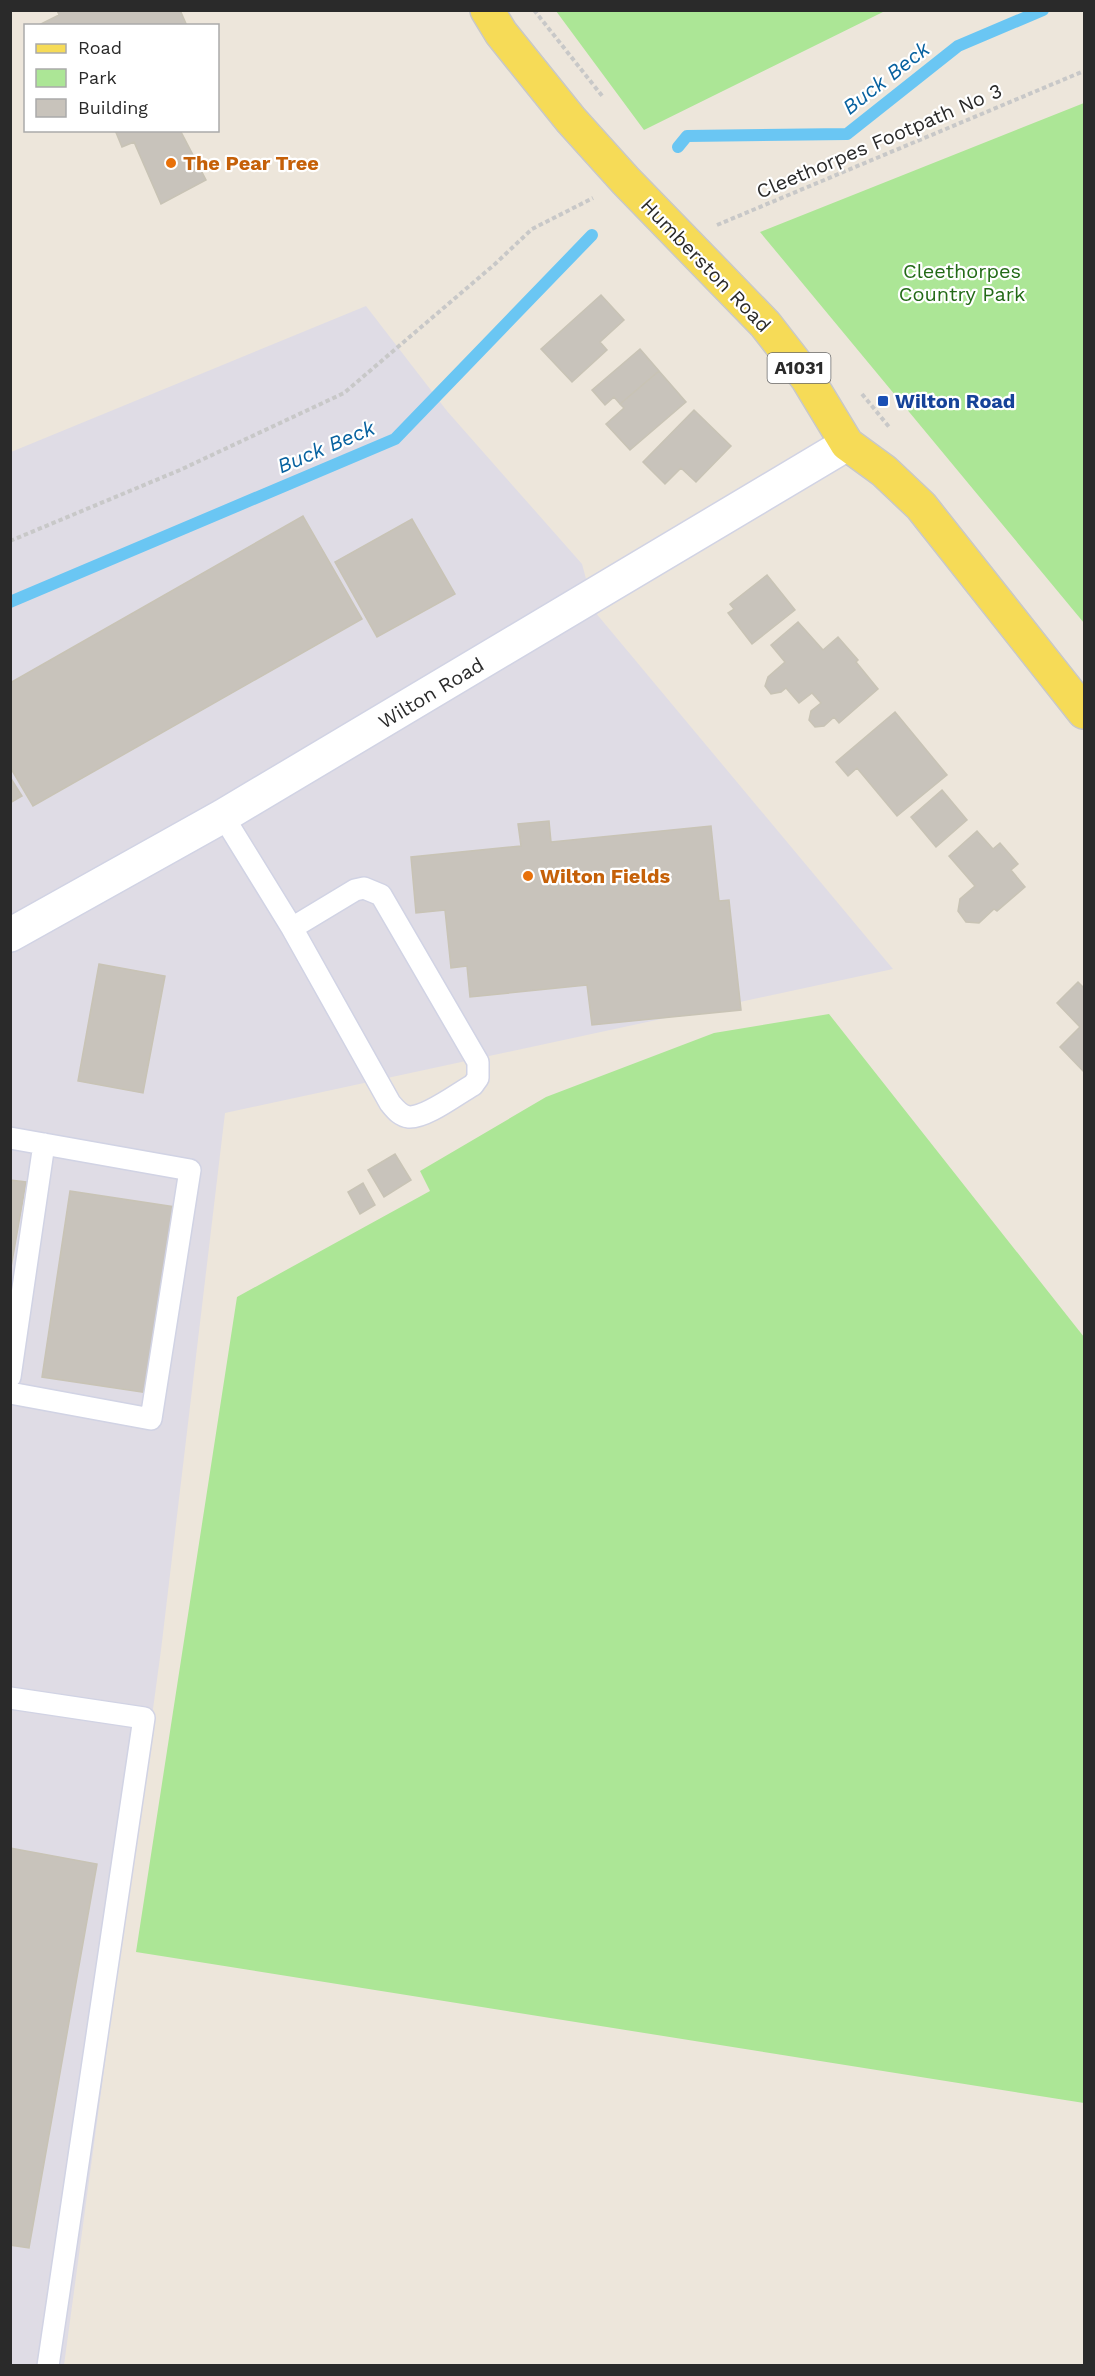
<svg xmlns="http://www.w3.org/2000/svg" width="1095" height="2376" viewBox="0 0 1095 2376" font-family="'Work Sans',sans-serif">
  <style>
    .industrial { fill: #dfdce5 }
    .green { fill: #ace696 }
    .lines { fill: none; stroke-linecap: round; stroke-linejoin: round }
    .stream { stroke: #6ac6f3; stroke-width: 12 }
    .building { fill: #c8c3bb; stroke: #c8c3b5; stroke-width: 1.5 }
    .lane-casing { stroke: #d1d3e4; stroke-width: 24 }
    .street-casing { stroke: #d1d3e4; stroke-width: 36 }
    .primary-casing { stroke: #c8c8c8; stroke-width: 36 }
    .path { stroke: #c8c8c8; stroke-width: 4; stroke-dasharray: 4.5 3; stroke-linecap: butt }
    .lane { stroke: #fff; stroke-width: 21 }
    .street { stroke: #fff; stroke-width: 33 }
    .primary { stroke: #f6db57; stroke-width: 33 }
    .food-dot { fill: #e8710a; stroke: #fff; stroke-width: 2 }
    .transit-dot { fill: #1a4fb4; stroke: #fff; stroke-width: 2 }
    .labels { text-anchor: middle; stroke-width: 4.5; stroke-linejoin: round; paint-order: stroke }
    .shield { fill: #fff; stroke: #6a6a6a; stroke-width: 1.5 }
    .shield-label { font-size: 18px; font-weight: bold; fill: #2a2a2a }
    .street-label { font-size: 20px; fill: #2a2a2a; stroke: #fff }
    .food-label { font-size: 20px; font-weight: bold; fill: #c56008; stroke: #fff; text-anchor: start }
    .park-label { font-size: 20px; fill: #236a17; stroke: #fff }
    .transit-label { font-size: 20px; font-weight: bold; fill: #164399; stroke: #fff; text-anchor: start }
    .water-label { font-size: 21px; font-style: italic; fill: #0862a0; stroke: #fff }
  </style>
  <rect width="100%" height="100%" fill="#ede6db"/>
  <path class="industrial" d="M366,306L447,411L582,564L595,612L893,969L225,1113L161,1650L64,2365L11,2366V452Z"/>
  <path class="green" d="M556,11H885L644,130Z
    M1084,103V623L760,232Z
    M829,1014L1084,1337V2103L136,1952L237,1297L430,1191L420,1171L546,1097L714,1033Z"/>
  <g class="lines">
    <path class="stream" d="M678,147L687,136L847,134L958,46L1043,10
      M10,602L395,439L592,235"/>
  </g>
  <path class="building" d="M57,10H180L187,26H37L59,15Z
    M115,130H180L206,180L161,204L134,142L122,147Z
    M601,295L624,320L600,342L607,350L572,382L541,349Z
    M640,349L659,371L620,404L614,397L605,405L592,390Z
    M659,371L686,402L630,450L606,424L624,408L620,404Z
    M694,410L731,446L696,482L681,468L665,484L643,462Z
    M303,516L362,619L33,806L10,767V683Z
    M412,519L455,594L377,637L335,562Z
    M767,575L795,610L752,644L728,613L734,609L730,604Z
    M798,622L823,650L838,637L858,660L856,662L878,689L839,723L834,717L824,726L815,727L809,720L811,711L821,703L812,693L799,703L786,688L781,692L771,694L765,686L768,677L785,662L771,645Z
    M895,712L947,775L897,816L857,768L848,776L836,762Z
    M10,777L22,796L10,803Z
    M942,790L967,820L936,847L911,817Z
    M549,821L551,842L711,826L719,901L729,900L741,1010L592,1025L587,985L470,997L467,966L451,968L445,910L416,913L411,857L521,846L518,824Z
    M977,831L993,849L1000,843L1018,864L1011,870L1025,887L997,911L994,909L979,923L966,922L958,911L960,899L975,886L949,856Z
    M99,964L165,976L143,1093L78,1081Z
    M1078,982L1084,988V1072L1060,1047L1080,1027L1057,1003Z
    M395,1154L411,1180L384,1197L368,1170Z
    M10,1180L26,1182L10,1273Z
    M363,1183L375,1205L360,1214L348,1192Z
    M70,1191L175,1207L148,1393L42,1377Z
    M10,1848L97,1864L29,2248L10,2245Z"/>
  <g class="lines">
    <defs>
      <path id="lane" d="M223,816L292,928L390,1103C395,1109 400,1116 409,1117C426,1118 457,1094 473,1085L478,1078V1062L381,895L364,888L355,890L292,928
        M10,1138L190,1170L151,1419L10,1393
        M10,1377L44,1144
        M10,1698L144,1718L48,2366"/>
      <path id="street" d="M10,935L223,816L847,444"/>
      <path id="primary" d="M487,10L501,33L571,120L626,181L765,324L807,378L847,444L884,471L921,506L1084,712"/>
    </defs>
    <use href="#lane" class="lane-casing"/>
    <use href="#street" class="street-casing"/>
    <use href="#primary" class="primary-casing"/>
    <path class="path" d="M534,10L603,97
      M717,225L1084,71
      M862,394L890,428
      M10,541L180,470L344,393L495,264L532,229L593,198"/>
    <use href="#lane" class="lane"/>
    <use href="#street" class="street"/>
    <use href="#primary" class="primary"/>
  </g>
  <g class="food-dot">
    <circle cx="171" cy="163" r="6"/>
    <circle cx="528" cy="876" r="6"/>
  </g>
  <rect class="transit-dot" x="877" y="395" width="12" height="12" rx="3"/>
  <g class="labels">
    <rect class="shield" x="767.5" y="353" width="63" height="30" rx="4.5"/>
    <g class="shield-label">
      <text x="799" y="374">A1031</text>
    </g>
    <g class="street-label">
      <text transform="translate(879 141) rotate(-23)" y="7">Cleethorpes Footpath No 3</text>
      <text transform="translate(706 265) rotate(46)" y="7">Humberston Road</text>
      <text transform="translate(431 693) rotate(-31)" y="7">Wilton Road</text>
    </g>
    <g class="food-label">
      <text x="183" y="170">The Pear Tree</text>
      <text x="540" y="883">Wilton Fields</text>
    </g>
    <g class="park-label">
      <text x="962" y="278">Cleethorpes<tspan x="962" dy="23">Country Park</tspan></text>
    </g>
    <g class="transit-label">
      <text x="895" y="408">Wilton Road</text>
    </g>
    <g class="water-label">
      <text transform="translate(886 78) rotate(-38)" y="7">Buck Beck</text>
      <text transform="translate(326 447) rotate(-23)" y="7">Buck Beck</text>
    </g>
  </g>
  <rect width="1095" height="2376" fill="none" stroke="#2a2a2a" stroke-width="24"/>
  <rect x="24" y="24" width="195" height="108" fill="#ffffff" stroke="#aaaaaa" stroke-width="1.5"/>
  <rect x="36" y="44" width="30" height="9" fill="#f6db57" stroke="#aaaaaa" stroke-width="1.5"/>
  <text x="78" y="54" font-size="18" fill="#2a2a2a">Road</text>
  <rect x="36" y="69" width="30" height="18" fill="#ace696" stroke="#aaaaaa" stroke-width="1.5"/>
  <text x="78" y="84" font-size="18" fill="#2a2a2a">Park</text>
  <rect x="36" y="99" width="30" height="18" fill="#c8c3bb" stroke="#aaaaaa" stroke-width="1.5"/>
  <text x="78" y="114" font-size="18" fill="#2a2a2a">Building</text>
</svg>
